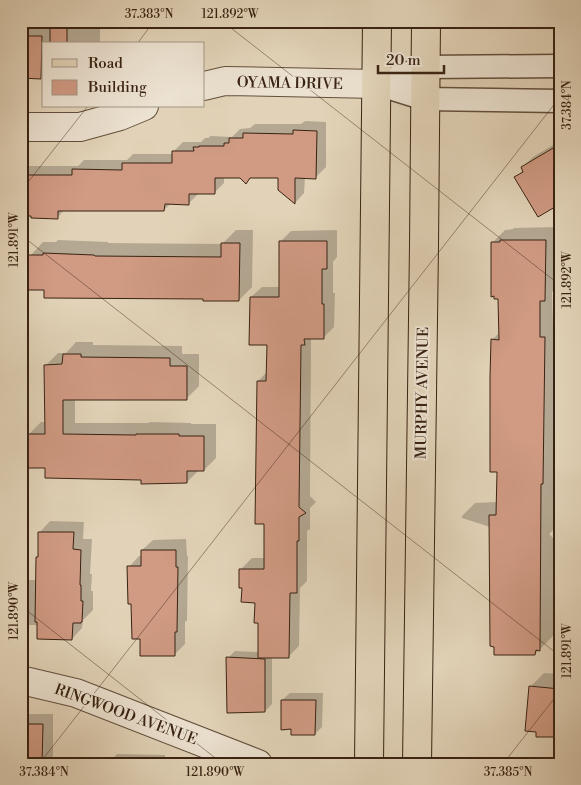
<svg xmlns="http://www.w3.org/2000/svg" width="581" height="785" viewBox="0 0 581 785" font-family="'Libre Bodoni',serif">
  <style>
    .shadow { fill: #0003 }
    .building { fill: #d09a83; stroke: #392312 }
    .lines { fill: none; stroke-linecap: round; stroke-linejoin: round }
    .minor-casing { stroke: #634f3c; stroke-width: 25 }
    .tertiary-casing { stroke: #634f3c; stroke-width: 30 }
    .primary-casing { stroke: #392312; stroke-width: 30 }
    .minor { stroke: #ece2d1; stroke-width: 22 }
    .tertiary { stroke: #ece2d1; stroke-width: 28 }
    .primary { stroke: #e2d3b8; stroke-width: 28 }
    .ticks { fill: none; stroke: #392312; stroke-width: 1; stroke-opacity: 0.45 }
    .labels { text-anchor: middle; stroke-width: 4; stroke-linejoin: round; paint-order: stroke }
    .street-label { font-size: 15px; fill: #392312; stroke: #ece2d1 }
    .neatline { fill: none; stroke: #392312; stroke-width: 2 }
    .ticks-label { font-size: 12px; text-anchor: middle; fill: #392312 }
  </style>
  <rect width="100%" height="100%" fill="#e2d3b8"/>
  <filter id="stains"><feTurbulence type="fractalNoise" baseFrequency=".004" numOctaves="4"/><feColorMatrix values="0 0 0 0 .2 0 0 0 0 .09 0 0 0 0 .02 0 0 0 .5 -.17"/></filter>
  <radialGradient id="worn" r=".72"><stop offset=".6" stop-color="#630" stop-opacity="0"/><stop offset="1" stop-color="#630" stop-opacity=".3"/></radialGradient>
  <path class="shadow" d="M21,21H41L29,26L100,27V44H44V78L25,77L21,81Z
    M305,121L326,122V167L316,177H305L304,193L295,203L279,176L252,177L246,182L240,177H224V183L214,193H199L189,203H171L164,210L65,209L57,218L21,215V166H78L84,160H127L133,154H174V151L183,142H201L205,138H209L210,136L232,137L240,129L250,128L255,124H301Z
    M560,141V202L516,178L523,170L522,168L533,157Z
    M558,227V287L552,292L553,325H557L556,470L553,472V530L549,534L553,538V636L535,654L490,527L462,518V516L475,503L497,502L498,470L492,340L500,332V298L492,243L505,230L513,229L514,228Z
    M236,230H253L252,287L239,300L46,289L30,256L43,242H56L58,240L108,242V243L222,244Z
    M337,230V257L333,262V293H335L334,327L323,338H311L310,496L316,502L310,508V529L307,531V581L300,588L299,646L288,657H272V704L265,711L228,658L235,651L259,652V621L256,601L241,569L252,558H265V523L258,381L267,372L268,344L251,297L262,287H280V242L291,231Z
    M76,342H93V345L182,346V354H199V386L186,399L75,398V423H148L150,422L191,423V424H216V458L204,470H199L187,482L142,479L46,467L28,435L41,422H46V365L58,353H66Z
    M50,521L84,522L83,539H92L90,574H92L91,591H93V610L83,620L82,628L72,639L38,625H21V580H36L39,556L40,532Z
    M186,539L187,556H188L187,620L185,622V644L174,655L141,638L129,567L139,556H142V550L153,540Z
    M544,673L560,674V738L537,735L530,687Z
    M290,693H323L322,727L315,734L292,728L282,700Z
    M21,714H53V764H21Z
    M117,754L165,755V764H108Z"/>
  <path class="building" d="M50,21H67V44H50Z
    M21,36H42L41,79L21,78Z
    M293,130L317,131L316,179L295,178V204L278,190V178H250L246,184L240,178H215V194H189V205L165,204L164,211H58V219L31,218V216H21L22,175H72V169L122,170V163H172V151H194L193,147H199V146H224V143H229V138H243V133L293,134Z
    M560,144V204L538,217L514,177L523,172L521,167Z
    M500,240H546L545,301H540V337H545L543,484H541L540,651L536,650L535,655H494V647L490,646L489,515H496L497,472H490V377L491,339L499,340L498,299H494V296L491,297V242H500Z
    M279,241H327V269H322V304H324V339H304L305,345H301L299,507L306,513L299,517V541H297V593H290L289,658H258V623H254L255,603L241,602L242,588H239V569H264V524H255L257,381H266L267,345H249L250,297H279Z
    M221,243H240L239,301H203V299L44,298V290H28V255H43V253L94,255L95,256L221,257Z
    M63,354H81V357L170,358V366H187V400H63V434L136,435V434H179V436H204V471H187V483L141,484V480L45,478V468H27V434H45L44,365L62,364Z
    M38,532H74L73,549L81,550L80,585H81V601H83L82,622H81V623H73L72,640L37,639V622H35L36,557H38Z
    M141,550H176V567H178L177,632H175V656H140V639H132L131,604H128L127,566H141Z
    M226,657L265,659V712L227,713Z
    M529,686L560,689V736L557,735V737H536V732L525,731Z
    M281,700H316L315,735H291V729L281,730Z
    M21,724H43L42,764H21Z"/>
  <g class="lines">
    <defs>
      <path id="minor" d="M377,84L426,67L560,66
        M377,84L425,99L560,101"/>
      <path id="tertiary" d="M204,86L225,81L377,84
        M21,127H80L120,116L144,106
        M21,680L76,693L258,764"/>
      <path id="primary" d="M369,764L377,21
        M417,764L424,245L426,21"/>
    </defs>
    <use href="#minor" class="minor-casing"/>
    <use href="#tertiary" class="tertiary-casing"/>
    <use href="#primary" class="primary-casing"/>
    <use href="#minor" class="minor"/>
    <use href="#tertiary" class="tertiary"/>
    <use href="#primary" class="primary"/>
  </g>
  <path class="ticks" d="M222,21L560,285M137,44L154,21M21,191L88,106M21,235L560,656M21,606L223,764M39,764L560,97M503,764L560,691"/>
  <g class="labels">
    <g class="street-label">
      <text transform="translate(290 83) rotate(1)" y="5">OYAMA DRIVE</text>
      <text transform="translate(422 393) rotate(-89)" y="5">MURPHY AVENUE</text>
      <text transform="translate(126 714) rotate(20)" y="5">RINGWOOD AVENUE</text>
    </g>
  </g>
  <rect width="581" height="785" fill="none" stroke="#e2d3b8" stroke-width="55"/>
  <rect x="42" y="42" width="162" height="65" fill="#ece2d1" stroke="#a49685"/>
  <rect x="52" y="59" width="25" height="8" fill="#e2d3b8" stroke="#a49685"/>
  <text x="88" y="68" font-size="15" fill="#392312">Road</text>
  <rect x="52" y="80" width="25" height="15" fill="#d09a83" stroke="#a49685"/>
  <text x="88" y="92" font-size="15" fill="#392312">Building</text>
  <path d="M378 65v8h66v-8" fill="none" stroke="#392312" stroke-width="2.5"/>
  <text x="386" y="65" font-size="15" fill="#392312" stroke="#ece2d1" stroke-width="4" paint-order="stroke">20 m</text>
  <rect x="28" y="28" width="526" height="730" class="neatline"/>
  <g class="ticks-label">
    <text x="149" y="18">37.383°N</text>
    <text x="230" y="18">121.892°W</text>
    <text transform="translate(567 105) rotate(-90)" y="4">37.384°N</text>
    <text transform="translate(14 240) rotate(-90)" y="4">121.891°W</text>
    <text transform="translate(567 280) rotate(-90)" y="4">121.892°W</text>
    <text transform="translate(14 611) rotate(-90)" y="4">121.890°W</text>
    <text transform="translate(567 651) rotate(-90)" y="4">121.891°W</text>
    <text x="44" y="776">37.384°N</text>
    <text x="215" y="776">121.890°W</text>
    <text x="508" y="776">37.385°N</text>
  </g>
  <rect width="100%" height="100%" filter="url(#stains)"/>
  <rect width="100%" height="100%" fill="url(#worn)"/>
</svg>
